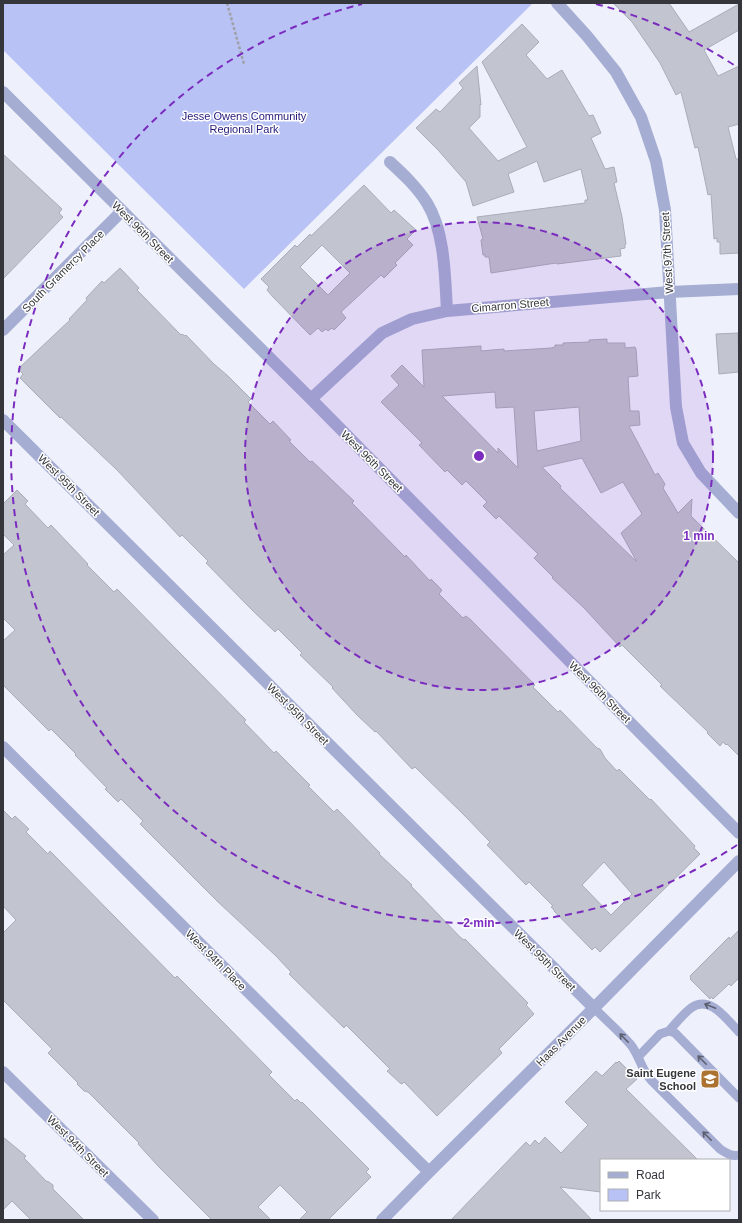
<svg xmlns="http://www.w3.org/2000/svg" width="742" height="1223" viewBox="0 0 742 1223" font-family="Arial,sans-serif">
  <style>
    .green { fill: #b9c2f5 }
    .building { fill: #c2c4cf; stroke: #aaacb7; fill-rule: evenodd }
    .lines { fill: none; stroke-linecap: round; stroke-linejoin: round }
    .path { stroke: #9fa1a9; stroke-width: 2.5; stroke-dasharray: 3 2; stroke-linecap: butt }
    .lane { stroke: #a6add3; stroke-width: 9 }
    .street { stroke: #a6add3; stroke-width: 12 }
    .oneway { stroke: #5d6070 }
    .ring { fill: none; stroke: #7b2cbf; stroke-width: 2; stroke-dasharray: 7 5 }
    .labels { text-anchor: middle; stroke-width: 3; stroke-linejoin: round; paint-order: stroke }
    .park-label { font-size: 11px; fill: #221878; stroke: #fff }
    .street-label { font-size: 11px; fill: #35363b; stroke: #fff }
    .poi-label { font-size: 11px; font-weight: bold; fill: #35363b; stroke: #fff; text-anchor: end }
    .centre { fill: #7b2cbf; stroke: #fff; stroke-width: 2 }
    .ring-label { font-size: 12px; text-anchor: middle; font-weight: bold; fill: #7b2cbf; stroke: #fff; stroke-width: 3; stroke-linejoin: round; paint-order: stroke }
  </style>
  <rect width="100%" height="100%" fill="#eef1fc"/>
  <path class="green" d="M3,3H533L244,289L3,50Z"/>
  <path class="building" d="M613,3H669L689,32L739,4V30L704,50L718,76L739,66V124L728,127L736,159H739V253L720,254V242H717V238L714,239L711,194L708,195L698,147L695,148L681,92L676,95L660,63L632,22Z
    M522,24L539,42L526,55L547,79L562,70L589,116L593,115L601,133L591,138L605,169L614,167L617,182L614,183L622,217L626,244H625V248L620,249L621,256L557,264L556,263L491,273L489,257H485V255H483L481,240L483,239L477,217L585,203V200H588L581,169L544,182L537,161L508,174L514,192L473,206L466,182L438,150L416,128L436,109L440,112L463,88L459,83L477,66L481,105L480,104V117L469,128L498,161L527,147L482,62Z
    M3,154L62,209L59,213L63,217L3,279Z
    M364,185L391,213L394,210L416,230L407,239L413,245L395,263L397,265L384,278L381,275L341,312L346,318L334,330L332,328L328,331L326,329L322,332L318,328L310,335L273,297L267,290L269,287L261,279L295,245L297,247L310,234L311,236ZM322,245L350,273L328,295L300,267Z
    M120,268L139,288L137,290L181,335L182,334L185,336L186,335L214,364L228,376L251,399L248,402L270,424L273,421L291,440L289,441L310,462L312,461L354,501L352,503L405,557L406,555L430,581L431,579L442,590L439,594L463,618L466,616L471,620L535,685L533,687L558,712L560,710L597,748L600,749L605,758L617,771L619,769L650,800L651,799L695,846L694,848L700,854L600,952L595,947L592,950L554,911V910L551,907L553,906L529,882L526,885L487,845L490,842L464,815L415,767L412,769L376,731L375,732L357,715L332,688L333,687L300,655L302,653L278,629L275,632L251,609L206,563L208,561L182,535L180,537L117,470L61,417L60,418L20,378L23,374L18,369L70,320L69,319L87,300L86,298L102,281L104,283ZM604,862L632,894L611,915L582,885Z
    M738,333L739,372L719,374L716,334Z
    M607,339V343H625V348L635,347L636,349L638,376L628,377L630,411H639L640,425L629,426L655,475L658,473L665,484L663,488L678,513L692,499L691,516L739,563V756L727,744L726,745L723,742L720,746L707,733L708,732L660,686L662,685L622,645L620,647L584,608L552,578L553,577L534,558L538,554L499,516L496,519L483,506L487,502L466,481L462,485L447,470L445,472L419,445L422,443L381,402L399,385L391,376L402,365L424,387L422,350L481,346V351L504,349V351L551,348L555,347V345H563V343L589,342V340ZM495,392L496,408L514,407L518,468L498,448V453L442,396ZM579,407L581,441L537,451L534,411ZM582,458L601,493L623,482L642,514L621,533L637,562L560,488L561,486L542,467Z
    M17,490L28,501L25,504L48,528L51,525L88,564L87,565L114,592L117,589L246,720L244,722L274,753L276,751L310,785L308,786L334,812L337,809L380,853L379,854L412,885L411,886L439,915L460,937L464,940L465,939L528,1003L526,1005L534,1014L499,1049L502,1053L437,1116L404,1082L402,1084L400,1083L387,1071L390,1069L346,1025L344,1028L289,974L291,972L276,956L217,901L140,824L143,821L121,799L118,802L105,789L107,788L75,755L76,754L51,729L49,731L3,685V641L15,630L3,618V555L14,545L3,534V504Z
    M3,810L12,819L15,816L29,829L26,832L48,854L50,851L175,978L177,976L217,1016L272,1072L269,1075L295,1101L297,1099L301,1103L302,1102L369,1169L366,1172L371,1177L328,1220H299L307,1212L280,1185L258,1207L271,1220H212L158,1166L138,1144L139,1143L88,1092L84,1091L77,1084L78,1083L48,1053L52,1049L3,1000V933L16,920L3,906Z
    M739,930V978L731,986L729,984L713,999L711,997L710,999L690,979L691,978L690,976L729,937L730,939Z
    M619,1061L637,1079L626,1089L698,1160H601V1192L560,1187L592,1220H451L526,1142L530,1146L535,1140L539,1144L545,1137L561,1153L588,1125L565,1102L596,1071L602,1076L616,1062L617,1063Z
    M3,1137L26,1156L24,1158L46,1181L49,1182L53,1185V1189L84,1220H31L12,1201L3,1210Z"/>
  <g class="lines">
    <path class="path" d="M227,3L244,64"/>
    <path class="lane" d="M594,1008C606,1020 620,1032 631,1045C640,1057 641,1069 651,1080L720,1149C726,1153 732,1157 739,1155
      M669,1031C676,1023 683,1014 691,1008C710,994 727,1020 739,1032
      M638,1057L660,1034L669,1031L675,1033L739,1098"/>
    <path class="street" d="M557,3L587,36L616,72L641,117L656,161L665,210L676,407L683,443L701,473L739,513
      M3,92L311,399L739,833
      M390,162C403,174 417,187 427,203C445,232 445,277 447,311
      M3,330L122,211
      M311,399L382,333L412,319L447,311L669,292L739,289
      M3,420L594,1008
      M3,747L429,1172
      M3,1072L153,1220
      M382,1220L429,1172L594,1008L739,861"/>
  </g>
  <defs><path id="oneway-shaft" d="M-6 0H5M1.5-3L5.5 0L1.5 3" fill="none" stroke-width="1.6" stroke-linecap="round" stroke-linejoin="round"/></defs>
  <g class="oneway">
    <use href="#oneway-shaft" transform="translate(710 1006) rotate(-158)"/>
    <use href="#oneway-shaft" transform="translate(624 1038) rotate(-135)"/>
    <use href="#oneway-shaft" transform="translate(702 1060) rotate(-135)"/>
    <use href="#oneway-shaft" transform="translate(707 1136) rotate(-135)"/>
  </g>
  <circle cx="479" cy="456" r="234" fill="#7b2cbf" fill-opacity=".12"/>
  <g class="ring">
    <circle cx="479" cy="456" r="234"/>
    <path d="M737 845A467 467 0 1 1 362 4M596 4A467 467 0 0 1 737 67"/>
  </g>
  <defs>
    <symbol id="school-square" viewBox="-11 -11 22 22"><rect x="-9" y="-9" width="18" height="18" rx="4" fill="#ab7231" stroke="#fff"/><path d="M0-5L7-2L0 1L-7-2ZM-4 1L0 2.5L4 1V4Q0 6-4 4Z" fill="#fff"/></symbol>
  </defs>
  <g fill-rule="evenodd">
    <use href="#school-square" x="699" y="1068" width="22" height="22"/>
  </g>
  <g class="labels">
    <g class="park-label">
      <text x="244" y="120">Jesse Owens Community<tspan x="244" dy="13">Regional Park</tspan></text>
    </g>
    <g class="street-label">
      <text transform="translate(143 232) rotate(45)" y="4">West 96th Street</text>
      <text transform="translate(667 253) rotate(-93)" y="4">West 97th Street</text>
      <text transform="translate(63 271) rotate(-45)" y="4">South Gramercy Place</text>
      <text transform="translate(510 305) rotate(-5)" y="4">Cimarron Street</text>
      <text transform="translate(372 461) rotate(45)" y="4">West 96th Street</text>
      <text transform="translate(69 485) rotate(45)" y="4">West 95th Street</text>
      <text transform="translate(600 692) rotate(45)" y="4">West 96th Street</text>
      <text transform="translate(298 714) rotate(45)" y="4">West 95th Street</text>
      <text transform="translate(216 960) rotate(45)" y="4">West 94th Place</text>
      <text transform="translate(545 960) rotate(45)" y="4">West 95th Street</text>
      <text transform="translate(561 1041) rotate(-45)" y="4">Haas Avenue</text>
      <text transform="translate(78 1146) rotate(45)" y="4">West 94th Street</text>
    </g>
    <g class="poi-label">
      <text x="696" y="1077">Saint Eugene<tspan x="696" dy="13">School</tspan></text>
    </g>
  </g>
  <circle cx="479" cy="456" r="6" class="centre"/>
  <g class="ring-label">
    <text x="699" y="540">1 min</text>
    <text x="479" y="927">2 min</text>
  </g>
  <rect width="742" height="1223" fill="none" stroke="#35363b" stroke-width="8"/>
  <rect x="600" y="1159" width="130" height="52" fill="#ffffff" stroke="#aeafb1"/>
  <rect x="608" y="1172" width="20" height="6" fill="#a6add3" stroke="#aeafb1"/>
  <text x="636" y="1179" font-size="12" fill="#35363b">Road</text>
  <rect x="608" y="1189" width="20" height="12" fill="#b9c2f5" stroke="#aeafb1"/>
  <text x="636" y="1199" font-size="12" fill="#35363b">Park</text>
</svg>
